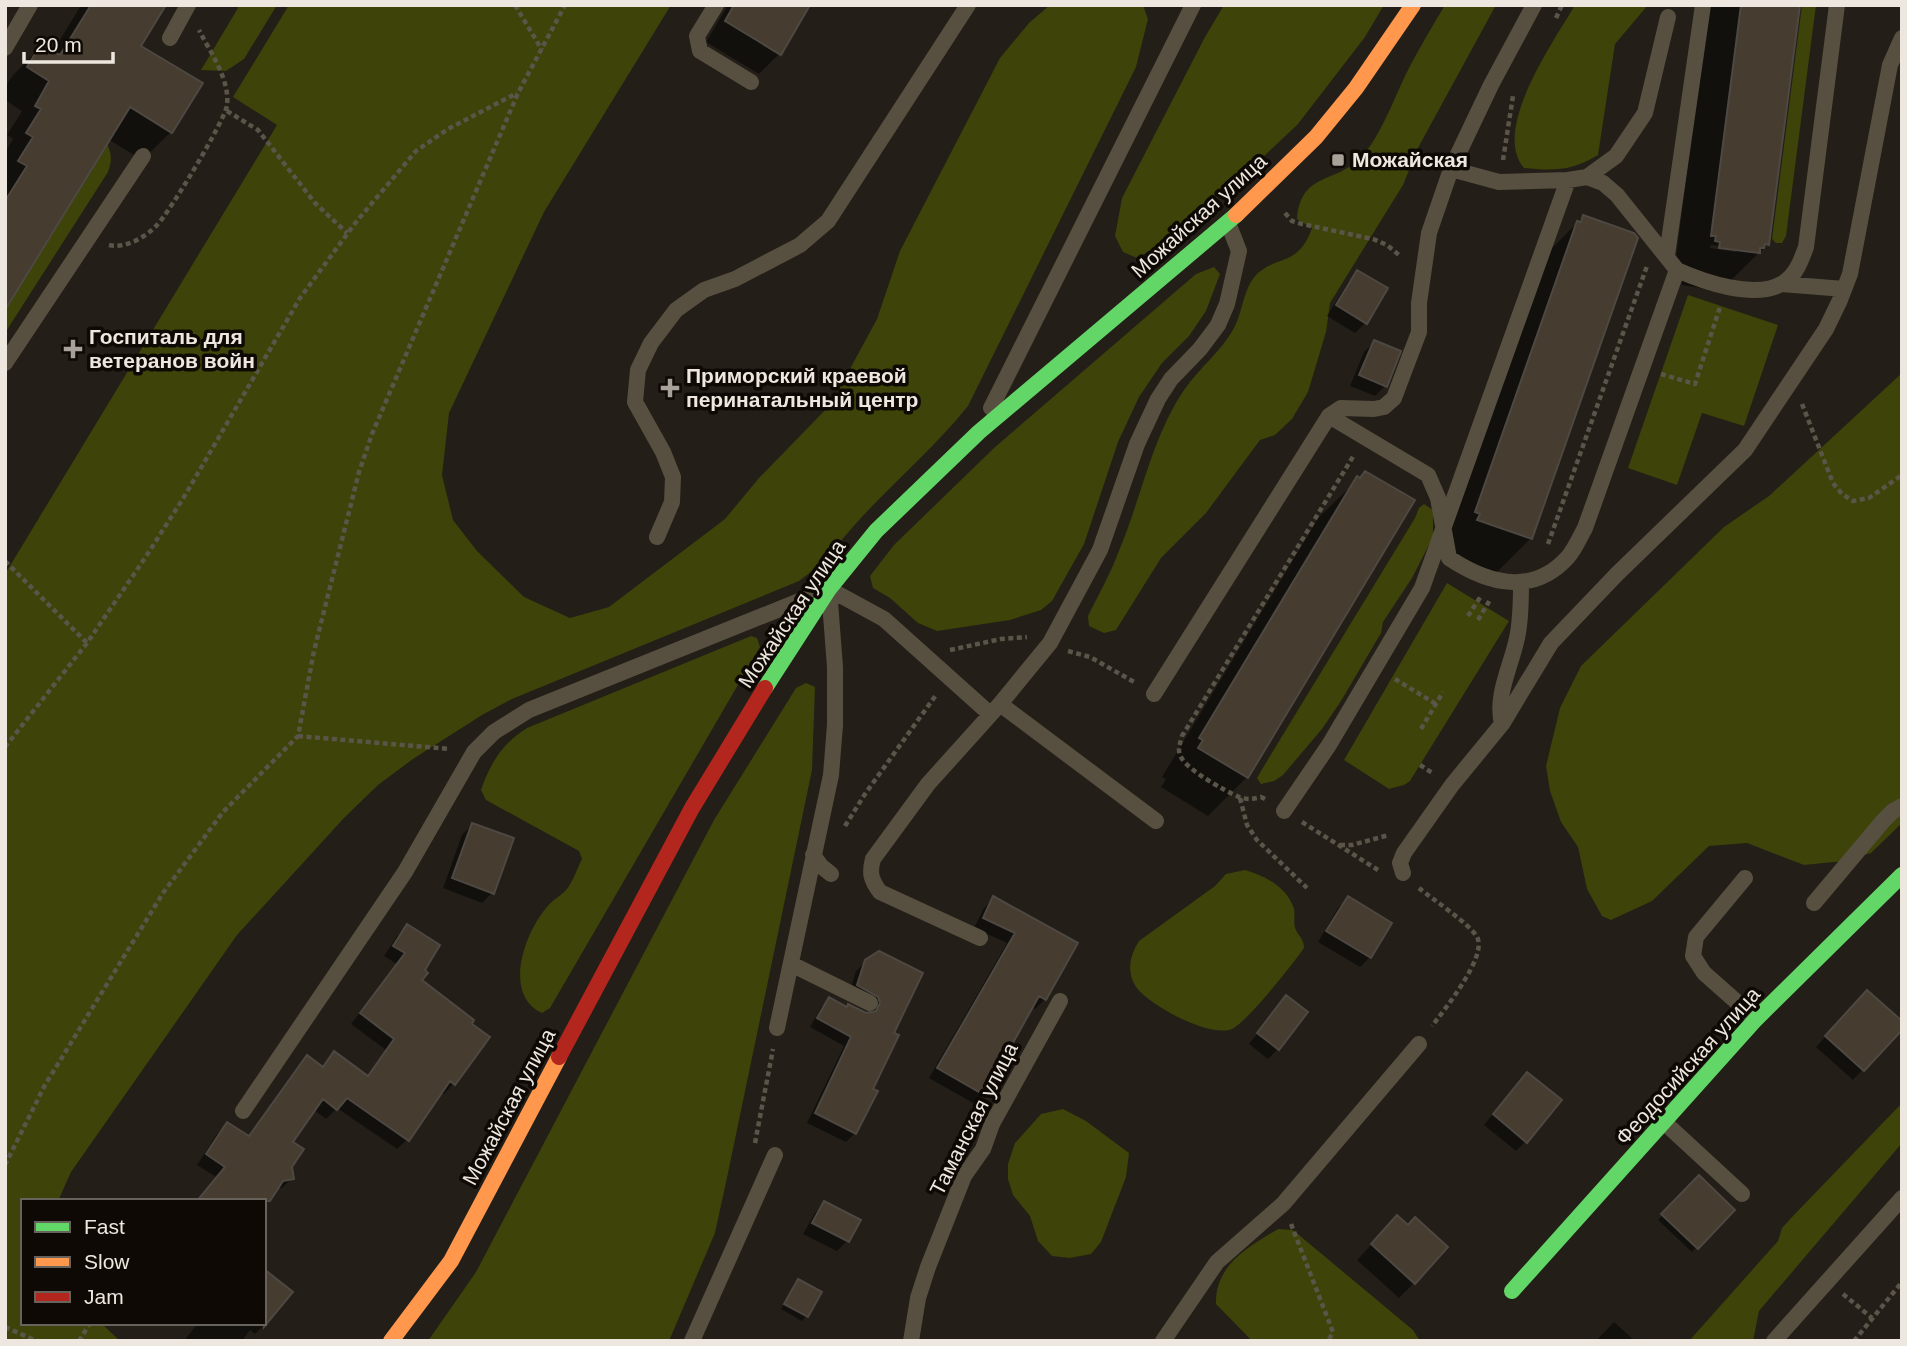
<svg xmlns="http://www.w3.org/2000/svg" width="1907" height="1346" viewBox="0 0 1907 1346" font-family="Arial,sans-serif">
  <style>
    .green { fill: #3d4309 }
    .shadow { fill: #0007; fill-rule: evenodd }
    .building { fill: #473c30; stroke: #4d4842; stroke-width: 2 }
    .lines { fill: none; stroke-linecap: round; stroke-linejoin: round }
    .path { stroke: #5b5549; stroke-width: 4.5; stroke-dasharray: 5 3.5; stroke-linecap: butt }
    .lane { stroke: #575040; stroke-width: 16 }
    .fast { stroke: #63d668; stroke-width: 16 }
    .slow { stroke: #ff974d; stroke-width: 16 }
    .jam { stroke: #b3261e; stroke-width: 16 }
    .poi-dot { fill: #a7a199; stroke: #0e0905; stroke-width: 2.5 }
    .labels { text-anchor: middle; stroke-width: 7; stroke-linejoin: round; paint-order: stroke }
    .poi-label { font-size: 21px; font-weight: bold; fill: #eee7df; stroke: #0e0905; text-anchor: start }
    .street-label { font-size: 21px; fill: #eee7df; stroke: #0e0905 }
  </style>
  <rect width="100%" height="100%" fill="#231e18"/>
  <path class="green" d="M237,5H277L244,59L226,71L201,70L238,8Z
    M289,5H671L544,212L449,413L442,475L453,520L477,551L524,597L570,618L609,607L725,519L759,478L831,404L877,319L900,251L1000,58L1029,23L1050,5H1143L1148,19L1136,67L968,406C935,447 895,481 860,519C840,541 824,564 799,581L512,699L482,715L413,759L378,785L344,818L237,935L71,1172L58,1201H23V1323H101L120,1341H5V574L277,125L233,97Z
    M1224,5H1384L1365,37L1298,124L1246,173L1171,239L1137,258L1123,252L1115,236L1122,198L1205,37Z
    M1445,5H1496L1419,146L1403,185L1330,303L1326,332L1308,392L1292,419L1275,435L1260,440L1206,513L1161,558L1116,630L1104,633L1089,626L1088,616C1098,595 1110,575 1118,553C1141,500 1151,439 1184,390C1199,368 1221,352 1234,328C1243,312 1243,288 1257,274C1279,254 1298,267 1312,228L1297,219C1301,173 1332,184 1358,160C1380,141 1396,92 1410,66C1421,45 1433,25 1445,5Z
    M1575,5H1648L1615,44L1598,155C1572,171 1553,171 1524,168C1491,130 1554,41 1575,5Z
    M1802,5H1816L1786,236L1782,243H1776L1772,239Z
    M107,144C112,154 112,161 108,172L5,333V310Z
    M1214,267L1220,274L1206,311L1189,336L1162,363L1139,397L1118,442L1084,544L1052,601L1041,610L1010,620L937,631L918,623L890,598L873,588L870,576L894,545L994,448L1196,274Z
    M1688,295L1778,325L1744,426L1702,413L1677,485L1628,468Z
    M1902,373V823L1871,853L1844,861L1804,865L1747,843L1709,846L1652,901L1611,920L1602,916L1587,889L1578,847L1561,822L1550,791L1546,766L1560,708L1581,666L1724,527L1769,496Z
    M1424,504L1433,510V537L1412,578L1383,622L1381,633L1341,701L1322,729L1283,775L1274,781L1261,784L1257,778L1267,761L1415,518L1419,508Z
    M1447,583L1509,621L1410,781L1404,785L1389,789L1344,760Z
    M751,636L757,638L760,647L550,1008L542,1013C502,994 525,932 547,907C552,900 561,896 567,889C573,881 577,869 582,859L579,851L486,800L481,790C490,763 503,743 527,728Z
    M806,683L815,687L812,770L728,1173L715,1233L669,1341H428L476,1272L714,820L796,688Z
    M1245,870C1265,876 1285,886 1293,906C1296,912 1293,921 1295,928C1298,936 1304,938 1304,948C1293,964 1247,1022 1232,1029C1210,1038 1150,1006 1136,987C1126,972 1130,955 1139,941L1215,886L1226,874Z
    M1902,1103V1143L1759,1311L1753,1341H1689L1778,1241L1782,1228L1792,1217Z
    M1063,1109L1086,1121L1129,1153L1126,1177L1101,1242L1091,1254L1070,1258L1052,1256L1038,1241L1030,1216L1013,1195L1008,1179V1164L1015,1143L1041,1114Z
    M1278,1229L1293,1230L1413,1330L1420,1341H1252L1216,1304C1215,1265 1248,1247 1278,1229Z"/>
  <path class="shadow" d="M81,5H164L139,46L171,132L142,160L108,139L5,307V152L13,139L7,135L22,111L5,100V87L13,75L42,46L52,53Z
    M728,5H808L779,54L759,74L706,42Z
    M1708,5H1798L1768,244L1720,291L1682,285V280L1674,274ZM1711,245L1736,248V252L1710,248Z
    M1583,217L1531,538L1492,577L1440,559L1539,261Z
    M1358,272L1386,289L1365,323L1355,333L1327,316L1348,282Z
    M1374,342L1398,352L1385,386L1375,396L1350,386L1364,352Z
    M1365,473L1412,501L1247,777L1208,816L1161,787L1166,779L1162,777L1319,517Z
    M472,825L492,893L482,903L443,888L462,835Z
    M994,898L1076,944L1045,999L1035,1009L1031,1007L982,1094L973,1103L929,1078L1007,943L974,928L984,908Z
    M1348,898L1390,924L1370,957L1360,967L1318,942L1338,908Z
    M407,926L422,970L420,981L453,1084L444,1094L440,1091L407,1140L397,1149L337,1108L326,1119L314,1110L291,1142L292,1178L282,1188L275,1189L264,1203V1201H197L216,1177L197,1165L217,1134L227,1124L247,1137L297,1067L307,1057L321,1068L334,1054L367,1077L386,1050L351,1024L397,964L384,956L397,936Z
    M866,961L892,1033L855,1133L846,1142L807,1123L844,1046L810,1027L821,1008L830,999L846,1008L866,1014H872L870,1006L849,994L856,971Z
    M1286,998L1278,1049L1268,1059L1249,1044Z
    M1857,1002L1902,1027L1853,1080L1816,1047Z
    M1518,1084L1526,1141L1516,1151L1484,1125Z
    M1699,1178L1732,1210L1692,1252L1658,1220Z
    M825,1203L858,1221L847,1241L837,1251L803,1234L815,1213Z
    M1397,1217L1414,1283L1399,1298L1357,1260Z
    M798,1281L806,1316L802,1321L781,1309Z
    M1614,1322L1635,1341H1596Z
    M198,1323H264L265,1324L255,1334L250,1330L242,1341H184Z"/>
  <path class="building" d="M91,5H166L141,46L203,83L172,133L130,107L5,310V201L27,166L18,161L33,137L26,133L41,109L35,106L49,81L27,67L41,44L60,55Z
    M734,5H810L781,55L725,21Z
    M1741,5H1800L1769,245L1765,244L1764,248H1760V253L1719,248L1720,242L1715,241L1716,236H1711Z
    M1583,215L1634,233L1638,238L1532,539L1477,520L1480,514L1475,512L1577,221L1581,222Z
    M1357,270L1388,288L1367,324L1336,305Z
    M1374,340L1401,351L1387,387L1359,375Z
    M1365,471L1415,500L1248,778L1198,748L1203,740L1199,738L1357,476L1360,478Z
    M472,823L514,838L494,894L452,878Z
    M993,896L1078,943L1046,1000L1039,996L984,1095L937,1068L1015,933L983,918Z
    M1348,896L1392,923L1371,958L1326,931Z
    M407,924L440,945L425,970L428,973L422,980L474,1020L472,1024L490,1037L455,1085L450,1081L409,1141L347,1098L337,1110L323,1099L293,1142L304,1149L292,1167L294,1179L283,1181L270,1201H197L225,1167L206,1154L227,1122L249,1136L307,1055L323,1067L334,1051L368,1076L394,1039L360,1013L405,953L393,946Z
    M879,951L923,973L894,1033L899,1035L873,1089L878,1091L856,1134L815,1113L851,1037L817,1018L829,997L847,1007L848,1004L866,1013L876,1011L880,1003L878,997L857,985L865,960Z
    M1867,990L1902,1021V1030L1864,1071L1825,1036Z
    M1286,995L1308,1012L1279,1050L1257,1033Z
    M1527,1072L1562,1100L1527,1143L1493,1114Z
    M1699,1175L1735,1210L1698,1249L1661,1214Z
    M824,1201L861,1220L849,1242L812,1223Z
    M1397,1215L1408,1225L1415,1217L1448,1247L1415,1284L1371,1244Z
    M264,1269L293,1292L264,1327Z
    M798,1279L822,1292L808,1317L784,1304Z"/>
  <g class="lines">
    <path class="path" d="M515,5L542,50
      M1556,18L1562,5
      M227,111L258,130L315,203L347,233
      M1503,160L1513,96
      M1285,213L1292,221L1302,224L1373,239L1387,245L1399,255
      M109,245C125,249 146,237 157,225C169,213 226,119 227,105C230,79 210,52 199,30
      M1661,374L1695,384L1720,307
      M1802,404L1833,483L1842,494L1853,501L1869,498L1902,475
      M1548,544L1647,266
      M5,561L87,643
      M1468,616L1481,596
      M1478,620L1490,600
      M950,650L1001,639L1027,637
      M1068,651L1090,657L1136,683
      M1395,679L1436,704
      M1421,729L1443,692
      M298,736L450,749
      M5,747L87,643L145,558L184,497L300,298L356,222L416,151L448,129L517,93
      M1420,765L1434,774
      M1240,798L1247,825L1257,840L1307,888
      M1265,799L1261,797C1253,799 1247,800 1239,797C1225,791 1187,770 1181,757C1177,750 1180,744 1182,736L1354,455
      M1302,822L1378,870
      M845,826L865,794L936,695
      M1340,845H1352L1389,835
      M1419,888C1432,899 1470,924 1477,937C1488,956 1444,1010 1432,1026
      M755,1143L773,1049
      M5,1165L45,1085L163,893L223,812L298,736L314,651L359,472L372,434L518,93L565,5
      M1291,1224L1333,1332L1328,1341
      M1843,1294L1872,1318
      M5,1327L37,1341
      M79,1341L90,1323
      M1854,1341L1902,1282"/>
    <path class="lane" d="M716,5L697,36L700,51L751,82
      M170,38L188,5
      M5,48L30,5
      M1587,177L1616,156L1645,113L1668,17
      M1667,255L1703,5
      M1677,270C1704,282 1755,300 1783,283C1796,275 1801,261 1806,247L1837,5
      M1782,284L1844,289
      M5,363L143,156
      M991,408L1193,5
      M1329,416L1428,475L1438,498L1449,558C1488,584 1533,596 1568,557C1575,549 1580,537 1585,528L1677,270L1617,195L1603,183L1587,177L1568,180L1499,182L1451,169
      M657,537L672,502L673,477L663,452L635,402L638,370L651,343L676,310L704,290L735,279L800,245L828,221L968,5
      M1154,694L1329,416L1341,408L1374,409L1384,407L1394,398L1419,332V303L1429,233L1451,169L1491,85L1534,5
      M1000,704L1156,821
      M1502,724C1495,695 1511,667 1517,638C1521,620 1521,601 1521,583
      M1284,811L1329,745L1422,588L1568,180
      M813,855L821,866L831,874
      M1403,873L1400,863L1404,853L1452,785L1502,724L1551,643L1617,574L1745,450L1826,329L1840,300L1850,274L1890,65L1902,38
      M1745,878L1696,937L1693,956L1704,973L1756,1019
      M1814,903L1883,821L1893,811L1902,806
      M980,938L880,892C871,880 869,873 873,859L928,784L1000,704L1050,643L1100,550L1137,444L1158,399L1171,379L1200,349L1218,325L1227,304L1239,251L1228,223
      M791,964L870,1003
      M777,1028L831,775L835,725V667L830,602
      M243,1111L405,872L474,752L494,732L529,710L829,589L884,619L990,714
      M1665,1123L1742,1194
      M692,1341L775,1155
      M911,1341L918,1298L928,1267L964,1176L983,1149L992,1124L1060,1001
      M1163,1341L1217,1262L1283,1204L1419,1044
      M1774,1341L1902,1198"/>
    <path class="fast" d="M765,688L829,589L876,531L979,432L1236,215
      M1512,1291L1756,1019L1902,875"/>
    <path class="slow" d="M1236,215L1316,137L1356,88L1413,5
      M391,1341L451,1261L559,1057"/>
    <path class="jam" d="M559,1057L692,808L765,688"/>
  </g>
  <g class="poi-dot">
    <rect x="1331" y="153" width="14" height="14" rx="3.5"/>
    <path d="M69.5 338.5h7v7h7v7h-7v7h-7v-7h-7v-7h7z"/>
    <path d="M666.5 377.5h7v7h7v7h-7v7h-7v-7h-7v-7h7z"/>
  </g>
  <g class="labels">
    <g class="poi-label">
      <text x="1352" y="167">Можайская</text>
      <text x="89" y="344">Госпиталь для<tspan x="89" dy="24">ветеранов войн</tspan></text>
      <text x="686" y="383">Приморский краевой<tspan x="686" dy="24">перинатальный центр</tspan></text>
    </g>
    <g class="street-label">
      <text transform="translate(1199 216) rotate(-42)" y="7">Можайская улица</text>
      <text transform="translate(792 614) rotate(-56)" y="7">Можайская улица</text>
      <text transform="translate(1688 1066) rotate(-48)" y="7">Феодосийская улица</text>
      <text transform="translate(509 1107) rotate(-62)" y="7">Можайская улица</text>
      <text transform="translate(974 1119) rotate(-63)" y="7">Таманская улица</text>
    </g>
  </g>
  <rect width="1907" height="1346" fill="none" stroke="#eee7df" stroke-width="14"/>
  <rect x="21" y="1199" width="245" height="126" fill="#0e0905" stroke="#68625c" stroke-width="2"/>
  <rect x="35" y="1222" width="35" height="10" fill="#63d668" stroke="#68625c" stroke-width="2"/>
  <text x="84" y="1234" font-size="21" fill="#eee7df">Fast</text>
  <rect x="35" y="1257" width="35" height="10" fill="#ff974d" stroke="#68625c" stroke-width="2"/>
  <text x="84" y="1269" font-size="21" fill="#eee7df">Slow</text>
  <rect x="35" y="1292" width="35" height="10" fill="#b3261e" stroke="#68625c" stroke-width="2"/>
  <text x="84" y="1304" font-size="21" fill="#eee7df">Jam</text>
  <path d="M24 52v10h89v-10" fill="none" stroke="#eee7df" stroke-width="3.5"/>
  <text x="35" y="52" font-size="21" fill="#eee7df" stroke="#0e0905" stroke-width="5" paint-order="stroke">20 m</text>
</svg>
